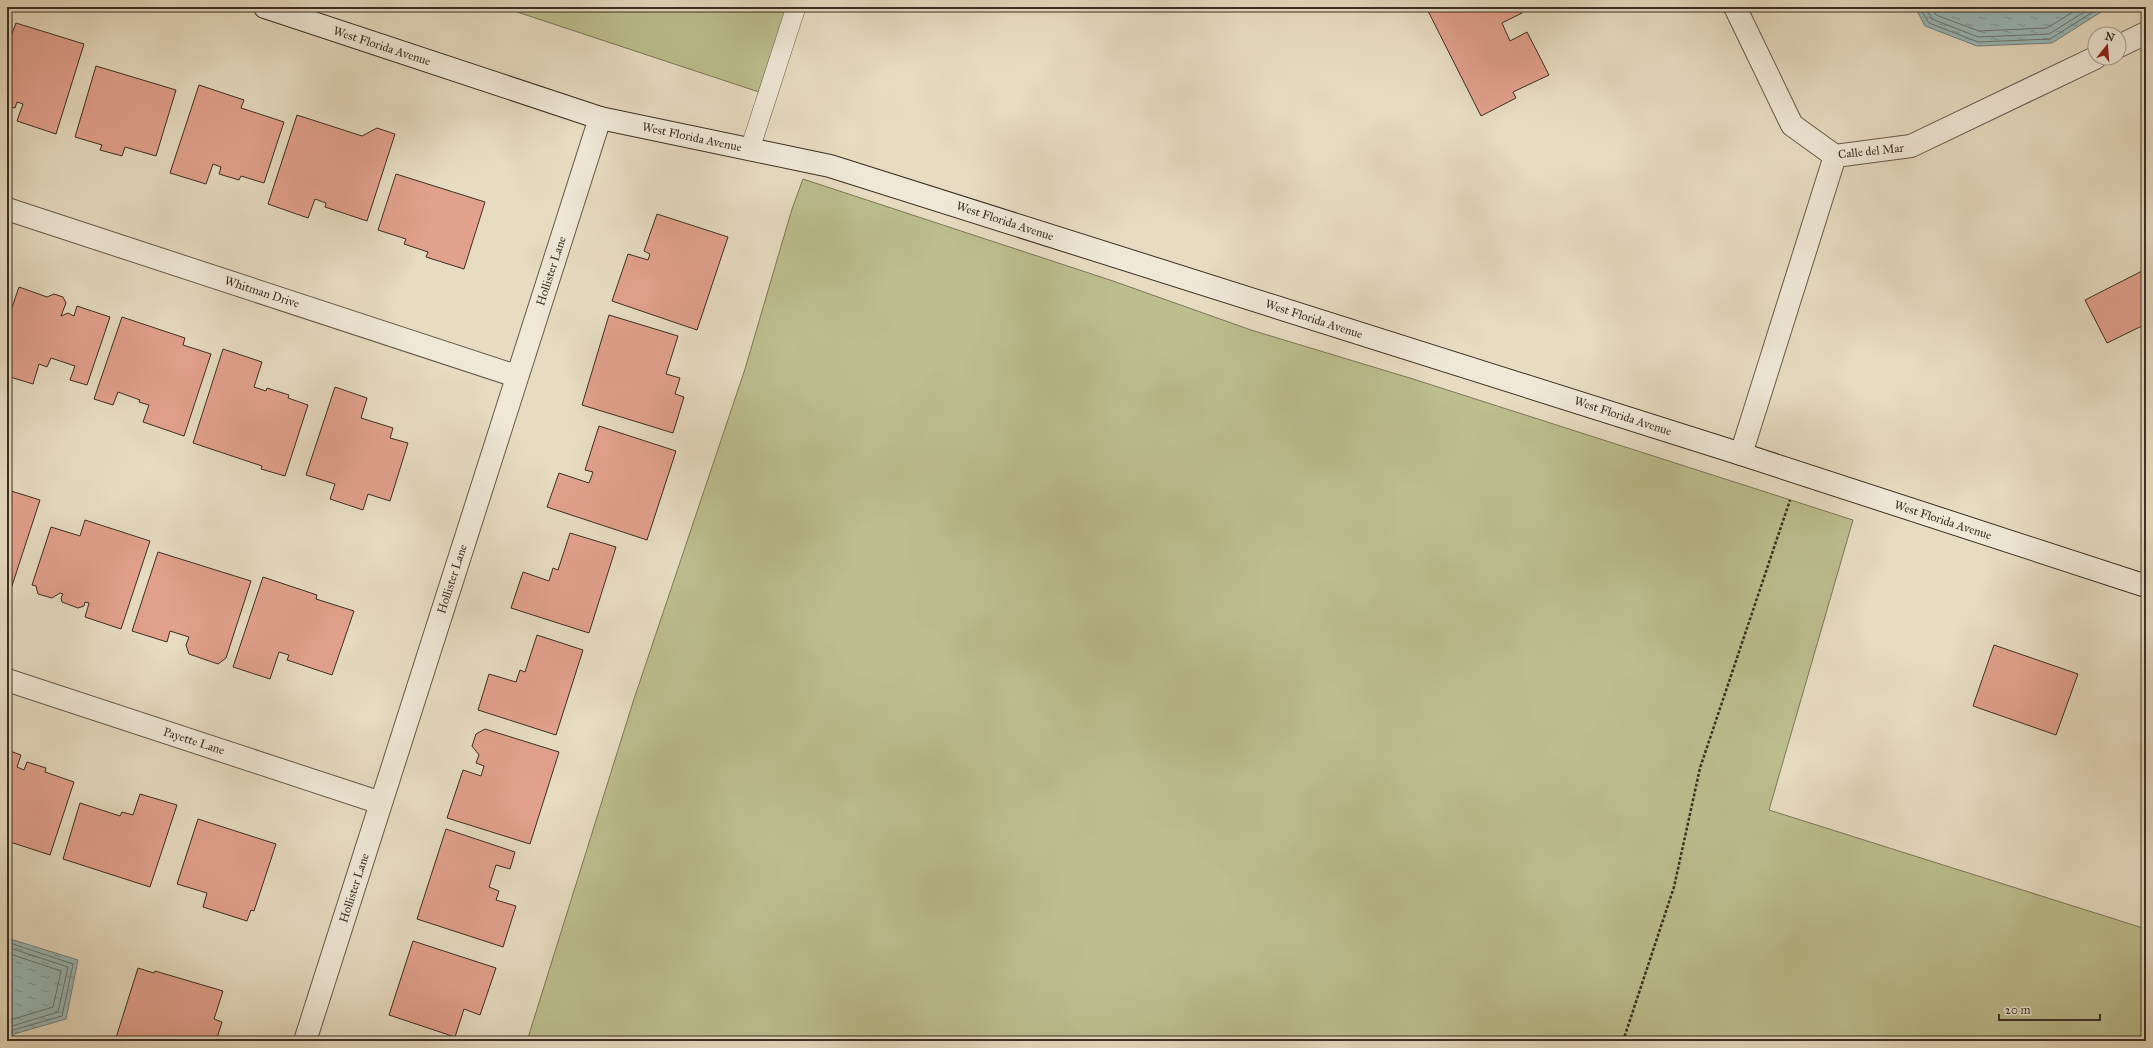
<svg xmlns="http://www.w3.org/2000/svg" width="2153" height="1048" viewBox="0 0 2153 1048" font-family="'IM FELL Great Primer',serif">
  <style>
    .green { fill: #bcbe8e; stroke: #7b7658 }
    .water { fill: url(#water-ripples); stroke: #73827d }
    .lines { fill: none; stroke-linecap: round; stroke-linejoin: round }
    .shore { stroke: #6a746e; stroke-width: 1 }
    .building { fill: #e2a18d; stroke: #3a2e22 }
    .lane-casing { stroke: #655a4a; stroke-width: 20 }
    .street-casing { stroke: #655a4a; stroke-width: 24 }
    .secondary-casing { stroke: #3a2e22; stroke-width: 24 }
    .path { stroke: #3a2e22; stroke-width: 2.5; stroke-dasharray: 3 2; stroke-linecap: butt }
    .lane { stroke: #efe8d7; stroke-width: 19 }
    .street { stroke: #efe8d7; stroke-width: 22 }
    .secondary { stroke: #efe8d7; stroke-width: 22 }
    .labels { text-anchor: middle; stroke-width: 3.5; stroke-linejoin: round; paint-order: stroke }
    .street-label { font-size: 12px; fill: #3a2e22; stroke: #efe8d7 }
  </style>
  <defs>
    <pattern id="water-ripples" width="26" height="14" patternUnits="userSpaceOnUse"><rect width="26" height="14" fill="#99baba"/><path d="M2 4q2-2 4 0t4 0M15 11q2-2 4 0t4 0" fill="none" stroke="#7e9897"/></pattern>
  </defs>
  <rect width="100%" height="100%" fill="#e7dcc1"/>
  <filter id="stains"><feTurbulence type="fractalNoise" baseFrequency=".005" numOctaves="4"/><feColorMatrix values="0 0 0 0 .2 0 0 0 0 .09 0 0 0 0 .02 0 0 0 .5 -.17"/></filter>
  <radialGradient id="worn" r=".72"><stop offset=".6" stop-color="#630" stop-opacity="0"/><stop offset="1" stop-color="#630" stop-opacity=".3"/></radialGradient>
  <path class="green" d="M502,7H792L765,94Z
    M803,179L1113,281L1251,330L1413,379L1853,520L1769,810L2146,929V1041H527L633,702L745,369L792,209Z"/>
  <path class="water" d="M1915,7H2109L2052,43L1977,46L1925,26Z
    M7,938L78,960L66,1019L14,1034L13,1041H7Z"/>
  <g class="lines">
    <path class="shore" d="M1919,7L1929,23L1978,42L2050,39L2101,7
      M1925,7L1932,19L1978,37L2049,34L2092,7
      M1932,7L1936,15L1979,31L2047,28L2081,7
      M7,942L73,964L62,1016L13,1030L10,1034L9,1041
      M7,947L68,967L58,1012L12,1026L7,1029
      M7,953L61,971L53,1007L7,1021"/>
  </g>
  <path class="building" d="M1426,7H1519L1522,13L1502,23L1510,41L1527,32L1549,75L1513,92L1516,98L1481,116Z
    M16,23L84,44L56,134L17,121L23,104L17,102L15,108L7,106V35L11,36Z
    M96,66L176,90L156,156L125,147L122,156L100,150L102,145L75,137Z
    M199,85L244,100L241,108L284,122L264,183L241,176L239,180L219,174L221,167L213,164L206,184L170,173Z
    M297,115L362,136L377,128L395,134L367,221L325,207L326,203L315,199L308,218L268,204Z
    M396,174L485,202L464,269L426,257L428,252L404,244L406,239L378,230Z
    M657,214L728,237L697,330L612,301L628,254L648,260L650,254L644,251Z
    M2146,269V324L2107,343L2085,300Z
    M19,287L47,297L54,294L63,297L66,303L61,316L68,313L74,316L77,306L110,317L87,385L70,380L75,366L51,358L47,367L39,364L33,384L7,376V322Z
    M609,315L678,336L666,374L680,378L675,394L684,397L673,433L582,405Z
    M122,317L185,338L183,345L211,354L184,436L143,422L149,405L139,402L140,400L118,392L113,405L94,399Z
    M223,349L262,362L254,387L266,391L267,388L289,395L288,398L308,405L285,476L261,469L262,466L193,443Z
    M335,387L367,398L361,418L393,428L390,438L408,443L390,501L368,494L363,510L330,499L335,484L306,475Z
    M599,426L676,451L647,540L547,507L559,473L589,483L593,472L585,470Z
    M8,490L40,500L10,592L7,591Z
    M85,520L150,541L121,629L85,617L89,603L85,602L84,606L78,608L62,602L61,598L63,594L60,593L52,598L38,594L36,586L32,585L51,527L80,536Z
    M570,533L616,547L589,633L511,608L523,572L549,581L553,568L558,570Z
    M158,552L251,581L226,658L218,664L189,654L186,645L189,637L170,631L167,642L132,631Z
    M263,577L317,595L316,599L354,611L332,675L287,660L289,655L279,652L270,679L233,667Z
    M537,635L583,650L556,735L478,710L489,674L516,682L520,670L525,672Z
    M1994,645L2078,674L2056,735L1973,706Z
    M485,729L559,752L530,844L447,818L463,770L481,776L484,766L476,763L479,755L472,746L476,734Z
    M7,750L21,755L17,767L24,770L27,762L46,768L45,772L74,782L50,855L7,841Z
    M140,794L177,805L150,887L63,859L80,803L120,816L122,812L133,815Z
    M198,819L276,844L254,911L251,910L247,921L203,907L207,893L177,884Z
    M446,829L515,852L510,869L496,865L489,887L499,891L496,900L516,906L503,947L417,919Z
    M413,941L496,968L480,1015L464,1009L455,1037L389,1015Z
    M138,968L154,973L155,971L223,991L214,1019L222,1022L216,1041H115Z"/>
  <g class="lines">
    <defs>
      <path id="lane" d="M750,149L796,7"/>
      <path id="street" d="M1735,7L1792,125L1835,156L1911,146L2095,58
        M2119,46L2146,33
        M7,209L516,376
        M1741,454L1835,156
        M7,680L381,803
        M305,1041L600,118"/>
      <path id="secondary" d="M265,7L600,118L830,166L1741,454L2146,586"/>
    </defs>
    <use href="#lane" class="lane-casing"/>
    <use href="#street" class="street-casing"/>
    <use href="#secondary" class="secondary-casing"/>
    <path class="path" d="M1623,1041L1674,887L1700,768L1790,500"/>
    <use href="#lane" class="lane"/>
    <use href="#street" class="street"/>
    <use href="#secondary" class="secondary"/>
  </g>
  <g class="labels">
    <g class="street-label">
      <text transform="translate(382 46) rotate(18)" y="4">West Florida Avenue</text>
      <text transform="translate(692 137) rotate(12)" y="4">West Florida Avenue</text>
      <text transform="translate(1871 151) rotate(-6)" y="4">Calle del Mar</text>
      <text transform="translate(1005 221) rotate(18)" y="4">West Florida Avenue</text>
      <text transform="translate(551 271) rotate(-72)" y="4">Hollister Lane</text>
      <text transform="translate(262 292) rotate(18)" y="4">Whitman Drive</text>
      <text transform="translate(1314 319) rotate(18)" y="4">West Florida Avenue</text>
      <text transform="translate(1623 416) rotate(18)" y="4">West Florida Avenue</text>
      <text transform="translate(1943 520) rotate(18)" y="4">West Florida Avenue</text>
      <text transform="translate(452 579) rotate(-72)" y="4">Hollister Lane</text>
      <text transform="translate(194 741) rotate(18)" y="4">Payette Lane</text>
      <text transform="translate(354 888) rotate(-72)" y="4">Hollister Lane</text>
    </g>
  </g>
  <rect width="2153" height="1048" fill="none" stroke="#e7dcc1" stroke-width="24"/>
  <rect x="8" y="8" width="2137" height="1032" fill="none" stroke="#3a2e22" stroke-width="2"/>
  <rect x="12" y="12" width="2129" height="1024" fill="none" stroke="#3a2e22"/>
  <g transform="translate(2107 46) rotate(17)"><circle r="19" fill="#efe8d7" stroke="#a79e8f"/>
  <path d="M0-3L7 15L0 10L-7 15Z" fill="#8f2418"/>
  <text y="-6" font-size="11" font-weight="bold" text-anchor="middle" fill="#3a2e22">N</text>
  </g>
  <path d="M1999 1014v6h101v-6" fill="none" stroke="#3a2e22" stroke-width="2"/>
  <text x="2005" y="1014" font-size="12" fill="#3a2e22" stroke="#efe8d7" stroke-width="3" paint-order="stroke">20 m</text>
  <rect width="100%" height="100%" filter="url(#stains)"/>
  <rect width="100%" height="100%" fill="url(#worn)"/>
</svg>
